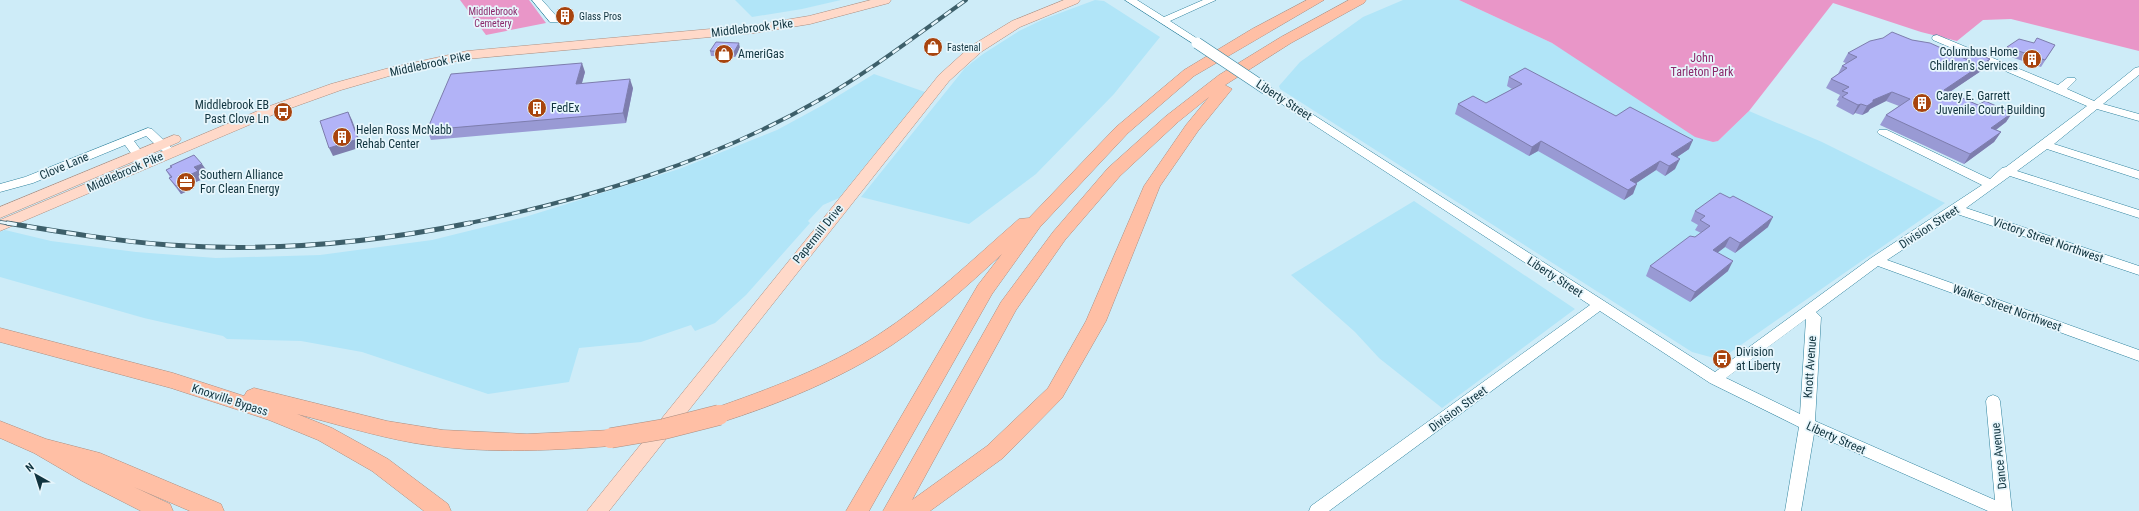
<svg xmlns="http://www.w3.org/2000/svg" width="2139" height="511" viewBox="0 0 2139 511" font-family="'Roboto Condensed',sans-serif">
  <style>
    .built { fill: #b1e5f8 }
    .green { fill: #e996c8 }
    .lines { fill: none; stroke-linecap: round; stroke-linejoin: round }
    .minor-casing { stroke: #2f829d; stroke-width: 1 }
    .major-casing { stroke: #ac8e81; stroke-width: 1 }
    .highway-casing { stroke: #ac8e81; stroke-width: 1 }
    .minor { fill: #fff; fill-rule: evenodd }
    .major { fill: #ffd9c9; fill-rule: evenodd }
    .highway { fill: #ffbfa5; fill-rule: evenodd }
    .rail-far1-casing { stroke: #3d5f6a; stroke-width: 4 }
    .rail-casing { stroke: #3d5f6a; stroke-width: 5 }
    .rail-far1 { stroke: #e7f6fc; stroke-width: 2.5; stroke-dasharray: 8; stroke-linecap: butt }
    .rail { stroke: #e7f6fc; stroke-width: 3.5; stroke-dasharray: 10; stroke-linecap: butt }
    .minor-bridge-casing { stroke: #2f829d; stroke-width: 12; stroke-linecap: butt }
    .highway-bridge-casing { stroke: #ac8e81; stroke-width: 21; stroke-linecap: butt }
    .minor-bridge { stroke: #fff; stroke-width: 11 }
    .highway-bridge { stroke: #ffbfa5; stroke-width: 20 }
    .wall { fill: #999ad4 }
    .shaded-wall { fill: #7d7dad }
    .building { fill: #b2b3f7; stroke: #7d7dad }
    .labels { text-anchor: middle; stroke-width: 3.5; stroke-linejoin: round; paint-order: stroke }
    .far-park-label { font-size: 10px; fill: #8b296b; stroke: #e7f6fc }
    .far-poi-label { font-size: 10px; fill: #11343f; stroke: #e7f6fc; text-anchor: start }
    .street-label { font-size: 12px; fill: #11343f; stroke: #e7f6fc }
    .poi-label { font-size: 12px; fill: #11343f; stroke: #e7f6fc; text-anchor: start }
    .park-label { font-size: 12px; fill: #8b296b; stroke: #e7f6fc }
  </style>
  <rect width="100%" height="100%" fill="#ceecf8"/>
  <path class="built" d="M735,0H841L802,9L752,17Z
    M1095,0L1104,1L1160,37L1114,94L1036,174L969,224L861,197L965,68L983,54L1019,31L1044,19Z
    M1403,0H1459L1552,43L1718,141L1749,111L1822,142L1945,203L1728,354L1714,358L1692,352L1280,89L1279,86L1300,62L1363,17Z
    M874,74L925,92L839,198L823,205L808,221L810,223L746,295L715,323L695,331L691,325L641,342L579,348L569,382L488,394L362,352L301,341L227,339L223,336L144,318L0,277V232L5,230L51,241L136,252L216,258L320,255L432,240L525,217L679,169L777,130L823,105Z
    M1414,201L1575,309L1442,408L1379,358L1355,332L1291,275Z"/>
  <path class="green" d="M460,0H529L546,23L486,35Z
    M1459,0H2139V51L2011,19L1983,20L1957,41L1921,32L1833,3L1749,111L1718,141L1713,142L1695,137L1552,43Z"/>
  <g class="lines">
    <defs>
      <path id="minor" d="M532,0H542L558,18V22H550Z
        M1125,0H1137L1164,17L1203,0H1216L1170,21L1201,41L1202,43L1201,45L1197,46Z
        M1937,35L2058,85L2067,78H2075L2076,80L2067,89L2094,101L2135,68L2139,67V75L2103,104L2139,114V121L2097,109L2054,144L2139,171V179L2047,149L2017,171L2139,210V218L2010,176L1966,208L2139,266V275L1957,214L1887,260L2139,350V361L1878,266L1816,312L1821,317L1815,421L1995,500L1986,401L1988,397L1993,395L1998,397L2000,401L2012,511H1988L1814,434L1801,511H1785L1799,427L1710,383L1600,311L1329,511H1309L1311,506L1590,305L1262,91L1261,89L1262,87H1270L1715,372L1871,258L1982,185L1879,134L1877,132L1879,130H1887L1990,179L2002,168L2006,167L2087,106L1933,40L1932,38L1933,36ZM1806,319L1800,414L1726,378Z
        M148,128L152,129L174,150L176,152L174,154H166L146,136L134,141L151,164L149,167H141L125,145L33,183L0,192V184L25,177Z"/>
      <path id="major" d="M871,0H891L889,3L810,24L755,33L467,59L396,74L341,90L277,113L0,231V220L267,107L331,84L389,68L467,51L755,25L809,16Z
        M1064,0H1080L1078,3L1020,27L981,52L949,81L609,511H587L939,75L971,46L1012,21Z
        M174,135L179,136L181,139L179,142L0,218V207Z"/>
      <path id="highway" d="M1307,0H1324L1194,76L1128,133L1040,227L992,294L869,511H846L978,285L1002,254C967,286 932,318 892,345C840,379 779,404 719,423L712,421L709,415L712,409C769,389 827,368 878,335C929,302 973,259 1019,219L1029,218L1116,127L1184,70L1252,29Z
        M1349,0H1366L1364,3L1291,43L1225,85L1232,89L1198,131L1160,186L1106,321L1062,398L1003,458L930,511H883L1001,302L1053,232L1108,168L1166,116L1219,75L1281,37ZM1209,97L1186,125L1144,186L1086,321L1048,388L987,446L912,500L1016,310L1065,240L1120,176L1178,122Z
        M0,328L173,373L244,396L247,391L254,388L387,421L443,430L527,434L611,430L618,432L622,438L618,444L611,446C546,451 479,454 414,443C375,436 336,424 297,414L332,428L388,459L448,504L451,511H424L372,471L318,440L269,420L171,388L0,342Z
        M0,421L46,439L100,453L221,504L224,511H190L134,487L170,504L173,511H141L82,481L34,453L0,438Z"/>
    </defs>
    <use href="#minor" class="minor-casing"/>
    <use href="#major" class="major-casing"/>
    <use href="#highway" class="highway-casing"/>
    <use href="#minor" class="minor"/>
    <use href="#major" class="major"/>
    <use href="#highway" class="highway"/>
    <defs>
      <path id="rail-far1" d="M0,222L13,224
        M465,224C588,199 711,162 821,99C872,70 918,34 966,0"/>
      <path id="rail" d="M7,223C61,232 115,241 169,245C269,252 372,243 470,223"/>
    </defs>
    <use href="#rail-far1" class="rail-far1-casing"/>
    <use href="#rail" class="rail-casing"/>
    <use href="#rail-far1" class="rail-far1"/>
    <use href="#rail" class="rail"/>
    <defs>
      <path id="minor-bridge" d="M1197,43L1266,89"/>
      <path id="highway-bridge" d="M611,438L664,429L719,415"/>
    </defs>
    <use href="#minor-bridge" class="minor-bridge-casing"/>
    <use href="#highway-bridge" class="highway-bridge-casing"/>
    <use href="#minor-bridge" class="minor-bridge"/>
    <use href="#highway-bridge" class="highway-bridge"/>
  </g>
  <path class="wall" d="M1912,40L1957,55L1961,49L1980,55L1990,59L1984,69L1949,92L1978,105L2012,113L2006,122L1996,130L2001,132L1994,142L1964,164L1880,125L1886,115L1899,106L1886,101L1870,109L1868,112L1862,115L1855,113L1853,115L1836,106L1839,101L1837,100L1840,95L1826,88L1831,79L1838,74L1842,66L1846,63L1843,62L1848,53Z
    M2033,43L2055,45L2041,67L2002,54L2007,47Z
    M740,48L735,57L711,56L710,51Z
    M585,72L582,83L633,88L626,123L431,140L427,130Z
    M1509,77L1616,116L1689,149L1677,157L1675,169L1665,176L1656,170L1636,183L1633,194L1624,200L1538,151L1529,156L1455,114L1458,104L1486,103L1512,89L1507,86Z
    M170,166L207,171L200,175L203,179L191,184L194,188L181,194L174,185L169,178L170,177L166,170L172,168Z
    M1695,211L1768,227L1735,253L1725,247L1717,253L1728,271L1690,302L1646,276L1650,266L1701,233L1695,230L1698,225L1691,221Z"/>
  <path class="shaded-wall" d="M739,43L740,48L735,57L734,52Z
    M1990,59L1984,69L1938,100L1944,90Z
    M582,63L585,72L579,93L576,84Z
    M630,79L633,88L626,123L623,113Z
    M1892,92L1886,101L1870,109L1868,112L1862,115L1867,106L1873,100Z
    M1861,104L1855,113L1853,115L1858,105Z
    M348,112L352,120L362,147L333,156L329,148Z
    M2012,113L2006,122L1985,138L1991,128Z
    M2001,132L1994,142L1964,164L1970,154Z
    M1693,140L1689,149L1667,164L1671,154Z
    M1541,141L1538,151L1529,156L1532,147Z
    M1680,159L1675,169L1665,176L1669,166Z
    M1660,161L1656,170L1626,190L1630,180Z
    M202,164L207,171L200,175L203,179L191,184L194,188L181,194L176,186L194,167Z
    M1637,184L1633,194L1624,200L1628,190Z
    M1773,217L1768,227L1735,253L1740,243Z
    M1730,237L1725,247L1708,260L1713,250Z
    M1733,261L1728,271L1690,302L1695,292Z"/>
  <path class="building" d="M1892,32L1912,40L1930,43L1970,61L1961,49L1976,50L1980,55L1990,59L1944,90L1978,105L1985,101L2012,113L1991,128L2001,132L1970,154L1886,115L1910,99L1892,92L1873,100V102L1867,106L1861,104L1858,105L1842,97L1848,93L1842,91L1849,87L1831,79L1847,68L1842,66L1857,57L1848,53L1870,41L1883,38Z
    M2037,38L2055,45L2045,60L2007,47L2019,39L2034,43Z
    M716,42L739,43L734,52L710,51Z
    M582,63L576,84L630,79L623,113L427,130L451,74Z
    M1525,68L1616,116L1630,107L1693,140L1671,154L1680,159L1669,166L1660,161L1630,180L1637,184L1628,190L1541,141L1532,147L1458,104L1473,96L1486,103L1522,84L1509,77Z
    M348,112L358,139L329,148L320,121Z
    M194,155L202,164L194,167L198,171L185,177L189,181L176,186L169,178L172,177L166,170L172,167L170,166Z
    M1720,193L1730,198L1733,196L1773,217L1740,243L1730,237L1713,250L1733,261L1695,292L1650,266L1690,236L1695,237L1710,226L1700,220L1705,216L1695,211Z"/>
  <defs>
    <symbol id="building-disc" viewBox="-11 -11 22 22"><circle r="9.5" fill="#a8440e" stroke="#e7f6fc"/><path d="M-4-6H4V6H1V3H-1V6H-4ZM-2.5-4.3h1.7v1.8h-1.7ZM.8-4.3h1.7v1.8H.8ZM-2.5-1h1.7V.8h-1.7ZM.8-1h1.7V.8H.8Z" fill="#fff"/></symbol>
    <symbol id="shop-disc" viewBox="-11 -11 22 22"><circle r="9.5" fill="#a8440e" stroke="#e7f6fc"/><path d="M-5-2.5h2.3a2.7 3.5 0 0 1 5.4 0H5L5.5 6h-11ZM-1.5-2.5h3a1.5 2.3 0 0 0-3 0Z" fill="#fff"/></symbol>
    <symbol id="bus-disc" viewBox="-11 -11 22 22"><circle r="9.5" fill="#a8440e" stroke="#e7f6fc"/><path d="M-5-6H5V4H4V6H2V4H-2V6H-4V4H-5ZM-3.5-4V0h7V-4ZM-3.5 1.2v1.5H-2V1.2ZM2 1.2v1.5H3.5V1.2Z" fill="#fff"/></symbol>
    <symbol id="office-disc" viewBox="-11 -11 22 22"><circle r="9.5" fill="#a8440e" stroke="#e7f6fc"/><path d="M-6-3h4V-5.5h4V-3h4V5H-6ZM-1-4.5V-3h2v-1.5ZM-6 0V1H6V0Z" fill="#fff"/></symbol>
  </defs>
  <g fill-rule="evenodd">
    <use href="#building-disc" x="554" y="5" width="22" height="22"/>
    <use href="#shop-disc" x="922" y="36" width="22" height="22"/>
    <use href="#shop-disc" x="713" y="43" width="22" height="22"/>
    <use href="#building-disc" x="2021" y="48" width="22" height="22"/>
    <use href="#building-disc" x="1911" y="92" width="22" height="22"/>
    <use href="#building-disc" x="526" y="97" width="22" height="22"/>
    <use href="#bus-disc" x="272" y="101" width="22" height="22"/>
    <use href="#building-disc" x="331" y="126" width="22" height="22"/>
    <use href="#office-disc" x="175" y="171" width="22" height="22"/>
    <use href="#bus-disc" x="1711" y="348" width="22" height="22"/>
  </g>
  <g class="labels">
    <g class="far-park-label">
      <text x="493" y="15">Middlebrook<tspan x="493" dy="12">Cemetery</tspan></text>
    </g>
    <g class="far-poi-label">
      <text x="579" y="20">Glass Pros</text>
      <text x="947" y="51">Fastenal</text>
    </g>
    <g class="street-label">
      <text transform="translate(752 28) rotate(-7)" y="4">Middlebrook Pike</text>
      <text transform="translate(430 64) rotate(-12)" y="4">Middlebrook Pike</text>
      <text transform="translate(1284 100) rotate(33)" y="4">Liberty Street</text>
      <text transform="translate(64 166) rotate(-23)" y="4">Clove Lane</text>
      <text transform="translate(125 172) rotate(-24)" y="4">Middlebrook Pike</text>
      <text transform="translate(1929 227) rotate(-33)" y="4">Division Street</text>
      <text transform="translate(818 234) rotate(-51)" y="4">Papermill Drive</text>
      <text transform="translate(2048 240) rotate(19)" y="4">Victory Street Northwest</text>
      <text transform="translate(1555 277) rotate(33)" y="4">Liberty Street</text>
      <text transform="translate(2007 308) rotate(20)" y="4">Walker Street Northwest</text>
      <text transform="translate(1810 367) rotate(-86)" y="4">Knott Avenue</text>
      <text transform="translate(230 400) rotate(18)" y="4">Knoxville Bypass</text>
      <text transform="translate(1458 409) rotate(-36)" y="4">Division Street</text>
      <text transform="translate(1836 438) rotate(24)" y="4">Liberty Street</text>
      <text transform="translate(1999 456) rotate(-96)" y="4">Dance Avenue</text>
    </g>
    <g class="poi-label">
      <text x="2018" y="56" text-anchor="end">Columbus Home<tspan x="2018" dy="14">Children's Services</tspan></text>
      <text x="738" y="58">AmeriGas</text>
      <text x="1936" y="100">Carey E. Garrett<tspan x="1936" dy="14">Juvenile Court Building</tspan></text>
      <text x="269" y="109" text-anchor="end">Middlebrook EB<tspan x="269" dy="14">Past Clove Ln</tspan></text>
      <text x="551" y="112">FedEx</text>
      <text x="356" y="134">Helen Ross McNabb<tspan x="356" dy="14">Rehab Center</tspan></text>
      <text x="200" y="179">Southern Alliance<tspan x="200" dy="14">For Clean Energy</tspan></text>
      <text x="1736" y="356">Division<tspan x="1736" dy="14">at Liberty</tspan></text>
    </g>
    <g class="park-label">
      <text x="1702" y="62">John<tspan x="1702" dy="14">Tarleton Park</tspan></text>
    </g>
  </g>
  <g transform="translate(36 475) rotate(321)" stroke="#e7f6fc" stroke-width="3" paint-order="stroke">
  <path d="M0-3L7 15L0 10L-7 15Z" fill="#11343f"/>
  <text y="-6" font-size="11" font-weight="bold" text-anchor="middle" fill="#11343f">N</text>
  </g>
</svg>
